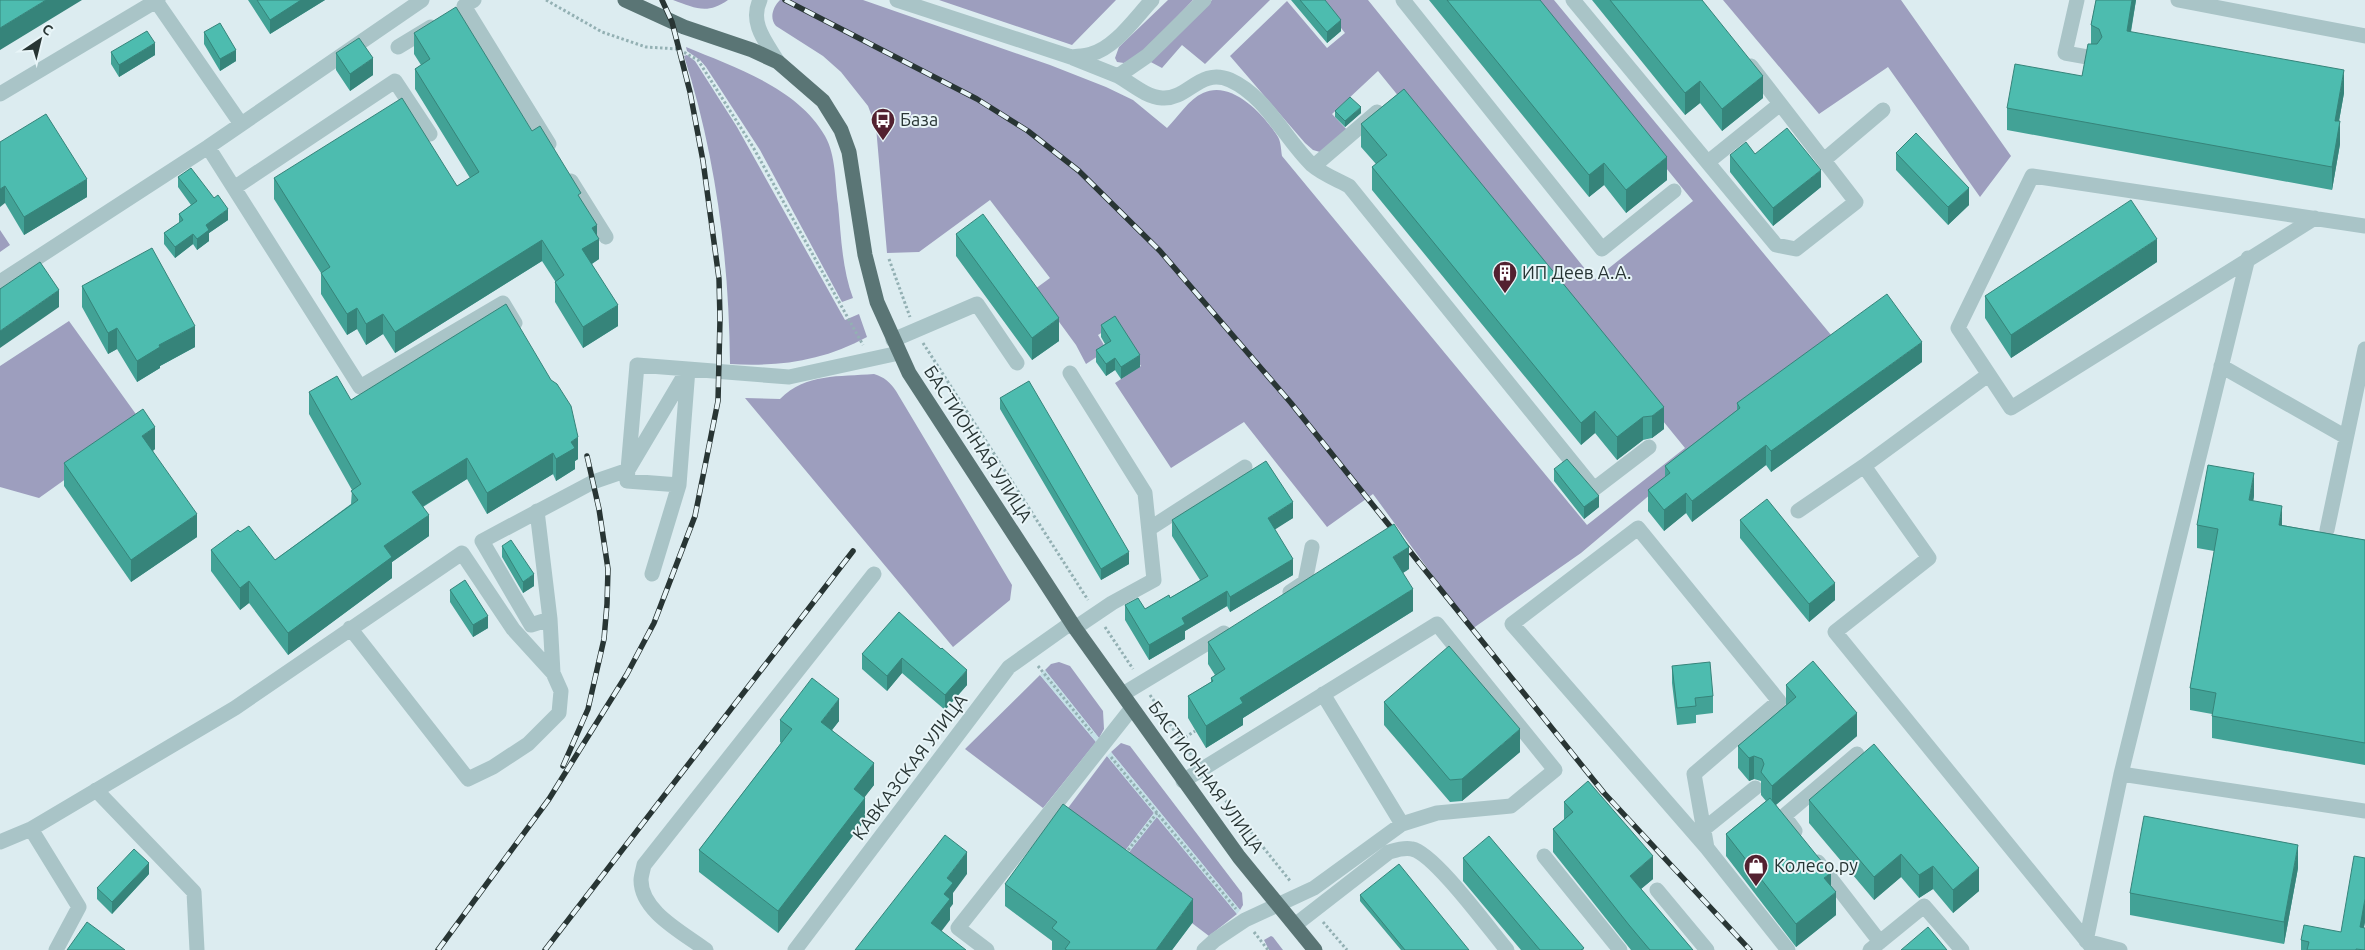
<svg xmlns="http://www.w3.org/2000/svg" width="2365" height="950" viewBox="0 0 2365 950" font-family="Ubuntu,sans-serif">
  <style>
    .green { fill: #9d9ebe }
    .plaza { fill: #c4e0e7 }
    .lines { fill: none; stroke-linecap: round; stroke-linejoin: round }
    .path { stroke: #93b0b3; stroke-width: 3; stroke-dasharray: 2.5 2.5; stroke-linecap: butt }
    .minor { stroke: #a9c4c7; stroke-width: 15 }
    .major { stroke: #5a7575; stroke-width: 15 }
    .rail-casing { stroke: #283534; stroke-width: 5.5 }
    .rail { stroke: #e8f5f8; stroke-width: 4; stroke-dasharray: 11; stroke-linecap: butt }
    .wall { fill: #42a296 }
    .shaded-wall { fill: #36847a }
    .building { fill: #4dbcaf; stroke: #36847a }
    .labels { text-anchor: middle; stroke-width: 4; stroke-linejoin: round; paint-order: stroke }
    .poi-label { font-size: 18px; fill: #283534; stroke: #e8f5f8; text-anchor: start }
    .street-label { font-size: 18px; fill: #283534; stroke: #e8f5f8 }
  </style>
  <rect width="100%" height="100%" fill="#dcecf0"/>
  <path class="green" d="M673,0H728C707,15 695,8 673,0Z
    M780,0H863L1050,65L1106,87L1133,100L1167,128C1178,117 1189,99 1203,93C1232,79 1265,116 1278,137C1281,142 1281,150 1282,156L1587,525L1685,448L1378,71L1332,114L1349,132L1320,152L1313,150L1305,143L1230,56L1287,1L1327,48L1345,33L1319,0H1368L1594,280L1693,201L1529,0H1554L1841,347L1735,423L1581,553L1472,629L1373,494L1327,527L1244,422L1171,468L1115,383L1141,366L1114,325L1098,335L1107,350L1086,364L1076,345L1035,289L1050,278L990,200L919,252L887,253L876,127L868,106L841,72L823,56L776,26C769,18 773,7 780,0Z
    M939,0H1116L1072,45Z
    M1168,0H1193L1139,56L1124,63L1117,62L1115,58L1119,47Z
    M1212,0H1270L1205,64L1182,45L1162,68L1147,60Z
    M1723,0H1901L2011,156L1980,197L1888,67L1819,114Z
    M686,47C734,67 798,88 825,136C836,155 835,183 838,204C841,235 842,269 853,298L842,302L760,150L706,67L700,60L687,51Z
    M687,55L695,61L737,127L845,320L859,314L867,337C823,361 779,367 730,364C729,259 716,156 684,56Z
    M0,230L10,245L0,252Z
    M69,321L143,424L39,498L0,487V366Z
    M874,374C884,377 890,382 896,391L1012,585L1010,600L953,647L745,398L780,399C806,373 839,377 874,374Z
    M1059,662L1070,666L1103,711L1104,729L1099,738L1045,670L1051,664Z
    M1040,675L1096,742L1043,808L965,749Z
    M1121,743L1130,746L1242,893L1243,905L1240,910L1111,752Z
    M1107,756L1154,813L1115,864L1059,820Z
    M1156,816L1237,914L1209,936L1118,867Z
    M1271,936L1273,937L1283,950H1269L1264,940Z"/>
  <path class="plaza" d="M1045,670L1099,738L1096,742L1040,675Z
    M1111,752L1240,910L1237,914L1157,817L1118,866L1115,864L1154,813L1107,756Z"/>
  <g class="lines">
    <path class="path" d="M546,0L602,32L646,47L678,49L698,60L753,147L863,345
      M889,259L910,317
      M923,343L1088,600
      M1105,627L1133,669
      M1038,666L1092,733
      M1150,695L1193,758
      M1181,740L1195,731
      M1111,757L1236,909
      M1210,781L1291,882
      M1125,854L1157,813
      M1323,922L1347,950
      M1254,932L1268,950"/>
    <path class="minor" d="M158,0L156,1L241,124
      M474,0L464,6L549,144
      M760,0C749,23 766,42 778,62
      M897,0L1071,57C1078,56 1085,56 1091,54C1115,48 1135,18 1152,0
      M1403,0L1602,249L1674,191
      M1573,0L1776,245L1796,249L1856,202L1751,66
      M2077,0L2065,53L2093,58
      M2178,0L2365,36
      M398,47L431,27
      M1073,58L1118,76L1147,56L1204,0
      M1118,76C1132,84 1146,97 1162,98C1188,100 1200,67 1230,80C1266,96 1285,139 1312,165C1322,174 1338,180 1349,186L1594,489L1649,447
      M0,94L156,1
      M208,147L360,387L503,303L515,323
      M1824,160L1883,110
      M1708,162L1780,104
      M1314,166L1377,112
      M571,181L606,237
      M234,188L395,81L430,134
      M2315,218L2011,408L1958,328L2032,176L2365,226
      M0,282L208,147L422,0
      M893,340L977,304L1017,363
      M637,365L688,369L679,485L627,481Z
      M2221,366L2346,437
      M1070,373L1145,493L1154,580L1112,603L1075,628
      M1864,466L1929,558L1835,632L2094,950
      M537,511L550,619L553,673
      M1798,511L1864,466L1988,375
      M1149,529L1245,467
      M2327,530L2365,349
      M652,574L679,485
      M1290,592L1305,582L1312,547
      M550,619L531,625L482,541L593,482L628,470L688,369L789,377L899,353
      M1123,694L1224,633
      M1323,694L1402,824
      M2121,774L2248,258
      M1183,781L1437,624L1555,770L1511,806L1437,813L1402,824L1314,888L1245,920L1215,940L1204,950
      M96,790L194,892L197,950
      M31,829L79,907L56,950
      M1704,829L1755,788
      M1795,831L1784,816L1857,754
      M0,842L31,829L235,708L462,553L513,629L553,673L561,691L559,713L528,744L493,767L468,779L350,628
      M1707,848L1694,774L1779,701L1638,528L1512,624L1707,848L1788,950
      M1544,856L1620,950
      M1818,862L1880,942
      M1657,890L1707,950
      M1295,925L1389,852C1396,850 1404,847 1412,849C1434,853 1490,930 1507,950
      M2086,941L2121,774L2365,811
      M2086,941L2120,950
      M706,950C684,933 641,912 641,880C641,876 643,870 644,865L874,574
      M795,950L1009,667L1071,623
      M987,950L958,928L1132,708
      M1870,950L1924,906L1962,950"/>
    <path class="major" d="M625,0L684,27L752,50L778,62L823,101L841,130L849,152L865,255L877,302L909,373L1075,628L1239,857L1315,950"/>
    <defs>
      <path id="rail" d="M785,0L977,99L1028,131L1079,171L1160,251L1291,403L1604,793L1750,950
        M563,766L588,709L604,639L607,604L608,569L599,509L587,456
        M438,950L549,799L627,674L654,623L695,516L718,401L720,319L719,279L703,161L690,92L672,22L662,0
        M545,950L853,551"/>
    </defs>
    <use href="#rail" class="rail-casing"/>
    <use href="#rail" class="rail"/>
  </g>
  <path class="wall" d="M248,0H325L270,34Z
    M1291,0H1325L1341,31L1327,43Z
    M1429,0H1540L1667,180L1626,213L1604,185L1589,197Z
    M1592,0H1702L1763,98L1722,131L1700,103L1685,115Z
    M2096,0H2136L2131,32L2344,93L2339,121L2340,144L2332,190L2007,130V108L2082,76L2091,44V25Z
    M204,32L236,61L220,71L204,44Z
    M414,33L532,131L581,200L597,235L599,259L592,264L618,326L583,348L555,302V281L542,261L395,353L383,334L366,345L357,329L347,335L321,294V273L274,199V178L457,186L470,178L415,89V69L421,65L414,54Z
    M111,52L155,55L119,77L111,64Z
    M336,53L373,75L350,91L336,70Z
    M1404,89L1664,429L1652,438L1643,440L1617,460L1595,433L1581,445L1372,190V167L1376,164L1361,147V124Z
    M1335,111L1361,113L1345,127L1335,117Z
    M0,142L87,197L24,235L5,203Z
    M1896,153L1969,205L1948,225L1896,170Z
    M1755,154L1821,187L1773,226L1730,172V155Z
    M178,177L228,220L209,233V241L197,250L193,244L175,258L164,244V233L179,223V214L191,205L178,187Z
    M956,234L1059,341L1032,360L956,256Z
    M2157,262L2011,358L1985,318V296Z
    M82,286L195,347L160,366V368L137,382L117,349L108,354L82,307Z
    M1101,325L1140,367L1121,379L1115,370L1106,376L1096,362V350L1105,344L1101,337Z
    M1922,362L1771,472L1766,465L1692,522L1686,513L1664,531L1648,511V490L1665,477V466L1737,410V403Z
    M309,392L351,400L578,459L575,461V469L556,481L553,474L487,514L467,479L423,507L429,536L392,562V578L288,655L249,603L240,610L211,571V550L275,560L351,504L352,490L309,414Z
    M1000,398L1129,564L1101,580L1000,409Z
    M155,449L153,451L197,537L131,582L64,486V463Z
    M1554,469L1599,507L1584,519L1554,481Z
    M2254,496L2253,501L2282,525L2365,540V765L2212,738V714L2190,710V688L2214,551L2197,548V525Z
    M1293,518L1274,529L1293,575L1230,612L1227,606L1185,631V639L1149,660L1125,620V605L1145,609L1170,598L1200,580L1172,536V520Z
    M1740,520L1835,600L1809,622L1740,538Z
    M502,546L534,586L523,593L502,557Z
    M1409,569L1403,573L1413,611L1243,718V725L1206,748L1188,718V696L1211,682V678L1215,675L1208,664V642Z
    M450,590L488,628L473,637L450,602Z
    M941,649L967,685L945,710L902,673L887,691L862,669V654Z
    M1672,666L1713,696V713L1696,715V723L1677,725L1672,683Z
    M1786,685L1857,736L1776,805L1831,887L1836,915L1796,947L1726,856V834L1766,801L1761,795V781L1754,779L1749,781L1738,768V746L1786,705Z
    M1384,702L1520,752L1462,801L1450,802L1384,725Z
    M780,720L839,721L832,730L874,785L864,797L865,820L778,933L699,872V850L781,743L780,742Z
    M1809,800L1979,891L1953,913L1933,889L1919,898L1901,877L1874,900L1809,823Z
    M1564,802L1653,879L1641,889L1693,950H1631L1553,852V829L1564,820Z
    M1463,858L1584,950H1521L1463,881Z
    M2365,858V922L2364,927L2365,950H2301V940L2341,932Z
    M2298,868L2284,944L2130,915V893Z
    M149,874L112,914L97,899V888Z
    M1005,884L1193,922L1172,950H1052V941L1005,906Z
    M1360,895L1469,950H1401L1360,901Z"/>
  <path class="shaded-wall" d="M46,0H82L0,50V28Z
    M301,0H325L270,34V20Z
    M2132,0H2136L2127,53V31Z
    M1341,20V31L1327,43V32Z
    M155,43V55L119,77V65Z
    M236,50V61L220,71V59Z
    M373,58V75L350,91V74Z
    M2344,70V93L2335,143V121Z
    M1763,76V98L1722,131V109Z
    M1700,81V103L1685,115V93Z
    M1361,107V113L1345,127V121Z
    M2340,121V144L2332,190V167Z
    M1667,157V180L1626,213V190Z
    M1604,163V185L1589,197V175Z
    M1821,170V187L1773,226V208Z
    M87,179V197L24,235V217Z
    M5,186V203L0,207V189Z
    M1969,188V205L1948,225V207Z
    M228,209V220L209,233V241L197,250V239L206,225Z
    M597,225V240L599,239V259L582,270V249L592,228Z
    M193,234V244L175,258V247Z
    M2157,239V262L2011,358V335Z
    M542,240V261L395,353V332Z
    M59,290V307L0,348V331Z
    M618,305V326L583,348V327Z
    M357,308V329L347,335V314Z
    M383,314V334L366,345V324Z
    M1059,318V341L1032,360V338Z
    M195,326V347L160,366V368L137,382V361L159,345Z
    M117,328V349L108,354V333Z
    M1922,342V362L1771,472V451Z
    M1140,355V367L1121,379V367Z
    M1115,358V370L1106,376V364Z
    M1664,407V429L1652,438V416Z
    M1595,411V433L1581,445V423Z
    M1643,417V440L1617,460V437Z
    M155,427V449L142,458V436Z
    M578,437V459L575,461V469L556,481V459L571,442Z
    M1766,445V465L1692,522V501Z
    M553,453V474L487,514V493Z
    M467,458V479L412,513V492Z
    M2254,473V496L2249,523V500Z
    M1686,493V513L1664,531V510Z
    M1599,496V507L1584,519V507Z
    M1293,502V518L1268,534V518Z
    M2282,506V529L2279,525Z
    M197,514V537L131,582V560Z
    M429,515V536L392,562V578L288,655V633L384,546Z
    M1409,547V569L1393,579V557Z
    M1129,552V564L1101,580V569Z
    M1293,559V575L1230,612V597Z
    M534,574V586L523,593V582Z
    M249,581V603L240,610V588Z
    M1835,583V600L1809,622V604Z
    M1413,589V611L1243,718V725L1206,748V726L1240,698Z
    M1227,591V606L1185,631V639L1149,660V645L1182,618Z
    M488,616V628L473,637V625Z
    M902,658V673L887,691V676Z
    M967,670V685L945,710V695Z
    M839,699V721L821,744V722Z
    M1857,713V736L1772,808V786Z
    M1520,729V752L1462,801V779Z
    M1754,756V779L1749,781V758Z
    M874,763V785L854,811V789Z
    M865,798V820L778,933V911Z
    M2298,845V868L2284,944V922Z
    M967,852V874L953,893V904L950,908V920L931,945V923L944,894L947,878Z
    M1901,854V877L1874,900V877Z
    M1653,856V879L1630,898V876Z
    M149,863V874L112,914V902Z
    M1933,866V889L1919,898V875Z
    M1979,868V891L1953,913V890Z
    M1831,873V896L1824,878Z
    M1836,892V915L1796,947V924Z
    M1193,899V922L1172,950H1156Z
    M2365,899V922L2360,949V927Z"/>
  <path class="building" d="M0,0H46L0,28Z
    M257,0H301L270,20Z
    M1300,0H1325L1341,20L1327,32Z
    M1447,0H1540L1667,157L1626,190L1604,163L1589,175Z
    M1610,0H1702L1763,76L1722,109L1700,81L1685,93Z
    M2096,0H2132L2127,31L2344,70L2335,121H2340L2332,167L2007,108L2015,64L2082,76L2088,44H2097L2102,37L2099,29L2091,25Z
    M456,7L532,131L540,126L581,193L578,195L597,225L592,228L599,239L582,249L618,305L583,327L555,282L564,275L542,240L395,332L383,314L366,324L357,308L347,314L321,273L330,267L274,178L402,98L457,186L479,172L415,69L430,59L414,33Z
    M220,23L236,50L220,59L204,32Z
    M147,31L155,43L119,65L111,52Z
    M359,38L373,58L350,74L336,53Z
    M1404,89L1664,407L1652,416L1643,417L1617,437L1595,411L1581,423L1372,167L1387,155L1361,124Z
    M1350,97L1361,107L1345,121L1335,111Z
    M46,114L87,179L24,217L5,186L0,189V142Z
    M1787,128L1821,170L1773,208L1730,155L1746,142L1755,154Z
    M1916,133L1969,188L1948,207L1896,153Z
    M191,168L214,198L218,195L228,209L206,225L209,230L197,239L193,234L175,247L164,233L183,220L179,214L197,201L178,177Z
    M2131,200L2157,239L2011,335L1985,296Z
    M983,214L1059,318L1032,338L956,234Z
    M152,248L195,326L159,345L160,347L137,361L117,328L108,333L82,286Z
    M40,262L59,290L0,331V289Z
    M1887,294L1922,342L1771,451L1766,445L1692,501L1686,493L1664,510L1648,490L1670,473L1665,466L1740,408L1737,403Z
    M506,304L551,380L557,384L571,406L578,437L571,442L575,448L556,459L553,453L487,493L467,458L412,492L429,515L384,546L392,557L288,633L249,581L240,588L211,550L238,530L240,532L249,526L275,560L358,500L351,491L361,484L309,392L337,376L351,400Z
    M1115,316L1140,355L1121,367L1115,358L1106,364L1096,350L1111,341L1101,325Z
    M1029,381L1129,552L1101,569L1000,398Z
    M143,409L155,427L142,436L197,514L131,560L64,463Z
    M1567,459L1599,496L1584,507L1554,469Z
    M1266,461L1293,502L1268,518L1293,559L1230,597L1227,591L1182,618L1185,624L1149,645L1125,605L1138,598L1145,609L1169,595L1170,598L1208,576L1172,520Z
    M2208,465L2254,473L2249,500L2282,506L2279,525L2365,540V743L2212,716L2216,693L2190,688L2218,529L2197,525Z
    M1767,499L1835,583L1809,604L1740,520Z
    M1394,524L1409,547L1393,557L1413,589L1240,698L1243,703L1206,726L1188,696L1213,681L1211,678L1225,669L1208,642Z
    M511,540L534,574L523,582L502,546Z
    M465,580L488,616L473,625L450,590Z
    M899,612L941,649L942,648L967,670L945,695L902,658L887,676L862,654Z
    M1449,646L1520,729L1462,779L1450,780L1384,702Z
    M1813,661L1857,713L1772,786L1761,772L1764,764L1762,759L1754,756L1749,758L1738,746L1796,697L1786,685Z
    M1710,662L1713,696L1695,698L1696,706L1677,708L1672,666Z
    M812,678L839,699L821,722L874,763L854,789L865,798L778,911L699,850L792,729L780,720Z
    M1874,744L1979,868L1953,890L1933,866L1919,875L1901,854L1874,877L1809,800Z
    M1588,781L1653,856L1630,876L1693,950H1650L1629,925L1553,829L1573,812L1564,802Z
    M1770,798L1831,873L1824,878L1836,892L1796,924L1726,834Z
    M1063,804L1193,899L1156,950H1067L1065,949L1070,942L1052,928L1057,922L1005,884Z
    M2144,816L2298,845L2284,922L2130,893Z
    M945,835L967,852L947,878L953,883L944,894L950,899L931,923L966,950H855Z
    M1489,836L1584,948L1581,950H1540L1463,858Z
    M134,849L149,863L112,902L97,888Z
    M2354,856L2365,858V899L2360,927L2365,928V950L2356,949V950H2307L2309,942L2301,940L2304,925L2341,932Z
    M1399,864L1469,950H1405L1360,895Z
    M87,922L125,950H67Z
    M1928,927L1947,950H1901Z"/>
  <defs>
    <symbol id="bus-pin" viewBox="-11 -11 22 30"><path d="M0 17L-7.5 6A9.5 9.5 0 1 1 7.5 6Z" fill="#532130" stroke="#e8f5f8"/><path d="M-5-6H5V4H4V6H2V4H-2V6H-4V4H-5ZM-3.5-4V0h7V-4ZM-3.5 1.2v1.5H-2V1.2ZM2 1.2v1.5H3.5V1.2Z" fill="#fff"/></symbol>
    <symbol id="building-pin" viewBox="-11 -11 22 30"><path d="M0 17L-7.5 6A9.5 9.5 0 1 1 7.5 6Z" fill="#532130" stroke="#e8f5f8"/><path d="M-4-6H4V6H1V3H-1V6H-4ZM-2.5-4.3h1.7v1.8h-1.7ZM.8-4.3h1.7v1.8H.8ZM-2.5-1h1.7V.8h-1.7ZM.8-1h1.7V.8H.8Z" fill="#fff"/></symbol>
    <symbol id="shop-pin" viewBox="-11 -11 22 30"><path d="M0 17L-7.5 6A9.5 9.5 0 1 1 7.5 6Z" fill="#532130" stroke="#e8f5f8"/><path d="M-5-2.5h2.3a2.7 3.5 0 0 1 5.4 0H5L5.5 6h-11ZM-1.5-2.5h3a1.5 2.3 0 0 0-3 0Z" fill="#fff"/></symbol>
  </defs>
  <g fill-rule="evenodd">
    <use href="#bus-pin" x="869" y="106" width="28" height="38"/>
    <use href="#building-pin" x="1491" y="259" width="28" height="38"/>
    <use href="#shop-pin" x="1742" y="852" width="28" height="38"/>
  </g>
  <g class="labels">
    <g class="poi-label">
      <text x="900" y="126">База</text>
      <text x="1522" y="279">ИП Деев А.А.</text>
      <text x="1774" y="872">Колесо.ру</text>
    </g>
    <g class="street-label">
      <text transform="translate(978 444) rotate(57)" y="6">БАСТИОННАЯ УЛИЦА</text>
      <text transform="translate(910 767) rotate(-53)" y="6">КАВКАЗСКАЯ УЛИЦА</text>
      <text transform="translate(1206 777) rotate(54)" y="6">БАСТИОННАЯ УЛИЦА</text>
    </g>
  </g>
  <g transform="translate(40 40) rotate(35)" stroke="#e8f5f8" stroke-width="4" paint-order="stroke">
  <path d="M0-4L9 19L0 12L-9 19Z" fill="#283534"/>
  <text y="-8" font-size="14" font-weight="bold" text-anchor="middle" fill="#283534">С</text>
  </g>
</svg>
